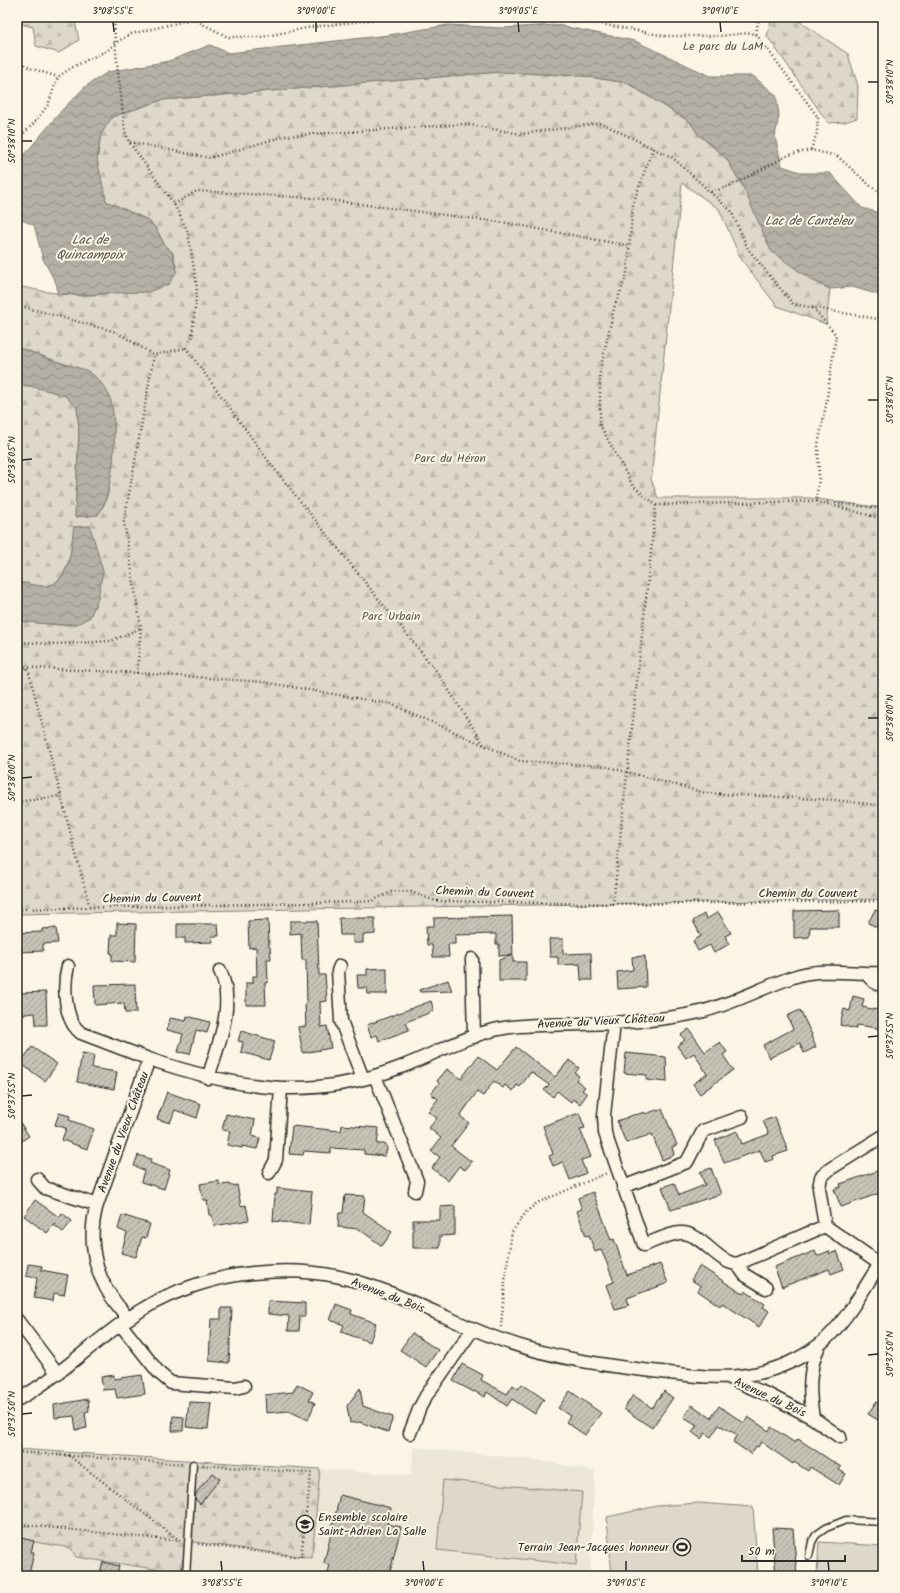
<svg xmlns="http://www.w3.org/2000/svg" width="900" height="1593" viewBox="0 0 900 1593" font-family="Kalam,sans-serif">
  <style>
    .built { fill: #ece6d7 }
    .green { fill: #ded8ca; stroke: #84827a }
    .forest { fill: url(#forest-firs); stroke: #84827a }
    .water { fill: url(#water-waves); stroke: #7d7b74 }
    .building { fill: url(#building-hatch); stroke: #2b2b2b }
    .lines { fill: none; stroke-linecap: round; stroke-linejoin: round }
    .lane-casing { stroke: #2b2b2b; stroke-width: 9 }
    .street-casing { stroke: #2b2b2b; stroke-width: 15 }
    .path { stroke: #2b2b2b; stroke-width: 2.5; stroke-dasharray: 1 3; stroke-linecap: butt }
    .lane { stroke: #fcf5e5; stroke-width: 6 }
    .street { stroke: #fcf5e5; stroke-width: 12 }
    .ticks { fill: none; stroke: #2b2b2b; stroke-width: 1.5 }
    .labels { text-anchor: middle; stroke-width: 4; stroke-linejoin: round; paint-order: stroke }
    .park-label { font-size: 12px; fill: #585653; stroke: #fcf5e5 }
    .street-label { font-size: 12px; fill: #2b2b2b; stroke: #fcf5e5 }
    .poi-label { font-size: 12px; fill: #2b2b2b; stroke: #fcf5e5; text-anchor: start }
    .water-label { font-size: 13px; font-style: italic; fill: #545350; stroke: #fcf5e5 }
    .neatline { fill: none; stroke: #2b2b2b; stroke-width: 1.5 }
    .ticks-label { font-size: 10px; text-anchor: middle; fill: #2b2b2b }
  </style>
  <defs>
    <pattern id="forest-firs" width="22" height="20" patternUnits="userSpaceOnUse"><rect width="22" height="20" fill="#ded8ca"/><path d="M5 1l3.5 6h-7zM16 11l3.5 6h-7z" fill="#bfbaae"/></pattern>
    <pattern id="water-waves" width="16" height="10" patternUnits="userSpaceOnUse"><rect width="16" height="10" fill="#b4b0a5"/><path d="M0 5q4-4 8 0t8 0" fill="none" stroke="#938f87"/></pattern>
    <pattern id="building-hatch" width="6" height="6" patternUnits="userSpaceOnUse"><rect width="6" height="6" fill="#c8c3b7"/><path d="M-1 1l2-2M0 6l6-6M5 7l2-2" fill="none" stroke="#a39f95"/></pattern>
  </defs>
  <rect width="100%" height="100%" fill="#fcf5e5"/>
  <filter id="ink" filterUnits="userSpaceOnUse"><feTurbulence type="fractalNoise" baseFrequency=".025" numOctaves="2"/><feDisplacementMap in="SourceGraphic" scale="8" xChannelSelector="R" yChannelSelector="G"/><feConvolveMatrix kernelMatrix="1 2 1 2 8 2 1 2 1" color-interpolation-filters="sRGB"/></filter>
  <g filter="url(#ink)">
    <path class="built" d="M414,1447L537,1460L595,1471L590,1576H17V1449L411,1475Z"/>
    <path class="green" d="M443,1480L582,1492L576,1565L437,1550Z
      M698,1503L753,1507L758,1576H612L607,1517L657,1506Z
      M819,1542L883,1546V1576H817Z"/>
    <path class="forest" d="M17,17H74L79,40L59,53L36,46L33,27L17,23Z
      M772,17L799,21L848,54L858,86L857,118L845,122L828,123L767,36Z
      M500,72L583,76L627,83L690,122L698,134L726,158L743,187L810,279L830,289L826,324L777,306L741,259L719,209L682,183L651,479L658,498H810L883,508V899L17,914V621L60,625L77,624L90,617L98,598L89,526L74,527C71,545 71,576 51,585C42,589 26,583 17,582V383L50,391L65,396L77,407L79,430L75,517L98,515L105,503L108,493L113,462L114,425L111,402L91,373L17,347V286C47,292 82,300 112,292C134,286 155,277 177,270L173,253L163,242L156,228L148,220L106,201L97,160L101,134L112,117L162,100Z
      M17,1449L320,1469L312,1558L186,1541L181,1573L76,1557L71,1548L17,1539Z"/>
    <path class="water" d="M448,25L503,28L557,25L635,41L710,76H753L776,95L779,115L775,137L782,166L803,173H830L862,208L883,214V296L852,287L830,289L810,279L771,251L743,187L726,158L698,134L690,122L627,83L583,76L500,72L162,100L112,117L101,134L97,160L106,201L148,220L156,228L163,242L172,253L177,271L169,284L148,292L111,293L81,295L57,294V285L43,259L34,225L17,218V155L25,154L63,109L86,86L108,72L169,61L210,45L229,53L389,35Z
      M17,347C30,351 42,357 54,361C64,365 86,368 92,374C100,380 109,392 111,401C118,428 114,493 98,515L75,517L79,430L77,407L65,396L50,391L17,383Z
      M90,526L103,571L98,598L90,617L77,624L60,625L17,621V582C27,583 42,588 51,585C72,577 71,545 74,527Z"/>
    <path class="building" d="M839,910V927H810L809,937L794,938V911Z
      M875,910L883,913V930L868,923Z
      M718,912L731,933L725,936L729,944L714,953L710,945L698,951L693,941L701,936L693,921L704,914L707,919Z
      M512,916L513,962H526V981H499V960L513,955L499,956V944H496V934L455,935V944H448L449,957H433L432,945H427L426,926H434V918Z
      M339,918H375V934L363,935V943H353V935H340Z
      M268,920L269,947H270L271,959H267L268,982L265,983L266,1005H246V983H253V976H257L256,947L249,948L248,921Z
      M290,921H317L319,975H325L327,1001L320,1002L321,1027L327,1026L331,1048L303,1053L298,1027L306,1026L305,1003H307L306,960H302L301,933L290,934Z
      M117,923L136,924L135,962L112,961V953H110L111,935H117Z
      M177,924H218L219,936H212L213,942L185,943V938H177Z
      M56,928L58,943L43,944V951L17,952V933L42,932V929Z
      M549,939H563V954L591,953L592,980H581L580,964L558,965V957H550Z
      M645,956L646,987L618,989L617,972L633,970L632,957Z
      M387,968V994H368L367,988H358L357,975H367V969Z
      M448,980L452,991L420,992L419,990Z
      M135,984L136,1013H125L124,1003L95,1005L94,985Z
      M46,992L47,1025H36L35,1013L17,1015V993Z
      M853,996L864,999L862,1007L883,1011V1029L857,1025L856,1029L840,1025L844,1009L850,1011Z
      M431,1001L434,1011L406,1022L409,1030L379,1041L377,1035L371,1037L367,1025Z
      M800,1010L812,1035L811,1036L816,1047L804,1053L800,1043L769,1058L763,1045L793,1029L787,1016Z
      M187,1016L210,1022L207,1033L196,1030L190,1054L178,1052L183,1034L167,1030L170,1018L186,1021Z
      M689,1029L705,1052L720,1042L727,1052L723,1055L733,1070L700,1094L693,1084L707,1074L694,1053L686,1058L677,1046L685,1040L681,1035Z
      M241,1031L275,1041L269,1060L241,1052L243,1042L238,1041Z
      M32,1047L57,1064L45,1081L20,1063Z
      M516,1047L555,1077L569,1060L579,1068L575,1073L579,1076L576,1080L585,1087L582,1090L587,1094L580,1104L573,1099L571,1102L557,1091L553,1097L544,1090L549,1085L531,1072L520,1087L517,1085L513,1091L505,1085L503,1088L494,1081L483,1096L477,1092L460,1116L469,1123L451,1146L472,1162L465,1170L459,1166L448,1181L432,1168L440,1157L431,1151L441,1138L429,1128L437,1118L428,1112L438,1099L431,1094L439,1083L437,1081L447,1069L461,1079L478,1056L497,1070Z
      M82,1053L94,1055L92,1068L117,1072L114,1089L77,1082Z
      M626,1053L666,1057L667,1082L646,1080L647,1075L624,1073Z
      M167,1092L201,1104L197,1118L175,1110L170,1123L157,1119Z
      M662,1109L677,1145L672,1147L674,1155L662,1160L652,1134L626,1143L617,1121L636,1114V1115L644,1112L645,1114L657,1110L658,1111Z
      M59,1113L70,1116L69,1120L94,1129L87,1149L62,1140L66,1128L55,1125Z
      M579,1113L585,1128L580,1129L591,1157L581,1160L586,1173L570,1180L563,1162L553,1166L549,1156L553,1154L543,1126Z
      M226,1114L255,1120L252,1136L260,1138L257,1149L242,1146V1148L227,1145L230,1131L222,1130Z
      M775,1117L788,1151L773,1156L774,1159L765,1162L760,1150L724,1163L715,1140L737,1131L742,1144L769,1134L763,1121Z
      M17,1118L29,1136L17,1144Z
      M342,1125L379,1128L377,1144H386L387,1149L385,1156L364,1154V1150L331,1148V1153L304,1151L303,1155L289,1154L292,1126L341,1131Z
      M138,1155L151,1159L150,1163L170,1170L164,1189L141,1182L144,1170L134,1166Z
      M711,1168L721,1194L671,1210L662,1187L674,1183L679,1195L705,1185L700,1172Z
      M883,1169V1192L841,1207L834,1189L841,1187L840,1184Z
      M219,1181V1185L230,1184L231,1186L237,1185L241,1206L246,1205L249,1220L214,1226L212,1215H209L207,1200H203L200,1184Z
      M277,1188L312,1192L309,1225L273,1221L275,1194H277Z
      M593,1192L611,1240L614,1239L627,1275L660,1264L668,1283L627,1298L629,1305L615,1309L606,1285L614,1282L606,1261L601,1250L595,1252L589,1235L586,1236L577,1211L582,1209L578,1198Z
      M345,1195L365,1196L363,1212L392,1232L382,1246L359,1229L338,1227L339,1213H343Z
      M35,1200L59,1217L62,1213L72,1221L63,1232L54,1225L56,1222L47,1233L24,1216Z
      M455,1206V1235L440,1236V1248H413V1220H440V1207Z
      M122,1215L150,1224L146,1238L142,1237L136,1257L121,1253L127,1233L118,1229Z
      M815,1251L817,1256L829,1251L830,1254L837,1251L844,1269L831,1274L829,1269L782,1287L774,1267Z
      M28,1264L42,1266L41,1270L68,1275L64,1295L54,1293L53,1301L34,1298L37,1278L26,1276Z
      M700,1266L743,1294L745,1291L765,1304L763,1307L769,1311L759,1327L722,1303L720,1306L698,1291L701,1286L691,1280Z
      M268,1301L305,1303V1316H300L299,1331H288L289,1316L268,1314Z
      M336,1304L352,1310L351,1314L376,1323L370,1342L341,1332L344,1325L330,1320Z
      M221,1308H232L229,1363L209,1361L211,1319H221Z
      M412,1333L438,1350L426,1367L400,1350Z
      M462,1364L483,1375L481,1380L507,1394L513,1385L518,1389L522,1384L544,1399L535,1414L512,1399L507,1406L487,1392L485,1397L474,1391V1392L453,1381Z
      M114,1375V1379L142,1375L145,1394L117,1398L115,1389L103,1390L101,1377Z
      M297,1384L313,1392L309,1400L315,1403L308,1420L289,1411L266,1413L265,1395L293,1392Z
      M360,1388L363,1406L393,1417L388,1432L359,1422L350,1423L347,1406Z
      M570,1391L601,1413L585,1435L566,1422L570,1416L558,1408Z
      M664,1391L673,1398L652,1428L624,1409L633,1395L652,1408Z
      M88,1399L89,1411L85,1412L87,1428L76,1430L74,1416L55,1418L54,1405Z
      M189,1402L211,1403L208,1429L186,1427Z
      M876,1402L883,1406V1423L868,1414Z
      M692,1405L711,1418L719,1406L744,1423L748,1417L769,1431L771,1427L795,1443L798,1439L841,1467L839,1470L846,1474L839,1485L810,1467L808,1471L794,1462L793,1464L761,1442L758,1447L756,1446L751,1454L733,1442L738,1435L719,1425L711,1437L705,1433L701,1439L692,1432L697,1425L684,1417Z
      M173,1416L184,1417L183,1431H172Z
      M213,1473L220,1479L200,1504L195,1499L196,1493Z
      M340,1495L391,1508L387,1524L401,1527L389,1576H327L330,1565L324,1563Z
      M772,1528L793,1529L797,1576H776Z
      M17,1537L34,1541L31,1552H34L29,1575L17,1572Z
      M103,1562L119,1566L117,1576H99Z"/>
    <g class="lines">
      <defs>
        <path id="lane" d="M809,1556L812,1542L816,1535L826,1528L846,1520L883,1522
          M186,1576L193,1464"/>
        <path id="street" d="M472,959L474,1037
          M68,966C63,985 64,1021 81,1033L149,1059
          M340,966L338,971L341,1021L363,1079
          M865,973L874,982L883,986
          M614,1023L604,1115L605,1133L644,1245C655,1241 668,1234 680,1233C700,1231 717,1263 737,1264L825,1226L880,1264
          M375,1076L417,1181L415,1191
          M208,1078C218,1045 236,1004 220,971
          M269,1173L276,1160L281,1088
          M37,1179L45,1188L97,1205
          M623,1187L687,1162L703,1131L742,1117
          M825,1226L819,1188L821,1177L830,1169L883,1136
          M737,1264L745,1275L766,1288
          M128,1319C120,1308 111,1298 105,1286C92,1262 89,1231 97,1205L149,1059C238,1089 311,1102 401,1067C435,1054 468,1034 504,1028C529,1024 555,1025 580,1024C620,1023 661,1021 700,1012C733,1004 761,988 793,977C815,969 841,972 864,973C871,973 877,973 883,974
          M17,1320L58,1374
          M121,1325L159,1373L171,1383L235,1388L244,1386
          M819,1346C808,1369 809,1393 813,1418L840,1437
          M729,1378L771,1396L813,1418
          M17,1400C63,1375 98,1336 143,1309C173,1290 218,1276 253,1273C282,1270 312,1271 340,1277C396,1290 446,1320 499,1339C551,1358 606,1366 661,1372C693,1376 726,1380 758,1373C779,1369 802,1358 819,1345C845,1325 865,1286 883,1259
          M410,1433L420,1407L426,1396L473,1329"/>
      </defs>
      <use href="#lane" class="lane-casing"/>
      <use href="#street" class="street-casing"/>
      <path class="path" d="M114,17L115,43L125,132L129,142L174,204L188,232L197,288L192,337L186,348L276,471L437,672L484,745
        M518,17L601,24L665,36H719L749,33L756,34L818,117L817,133L811,150
        M756,34L759,17
        M17,61L30,68L58,77
        M17,137L23,134L33,124L48,105L58,77L71,68L108,50L115,43L131,34L193,19L228,37H261L312,27L396,17
        M130,142L210,158L285,136L465,124L521,134L601,123L673,158L731,211L748,249L793,304L883,320
        M653,148L633,204L627,274L614,308L600,371V425L633,486L656,505L816,501L883,519
        M711,192L730,186L789,155L811,150L837,156L873,188L883,194
        M174,204L197,191L313,198L507,223L630,246
        M17,305L116,332L154,355
        M813,308L836,335L826,405L818,445L819,478L816,501
        M827,502L883,509
        M17,642L57,644L111,641L141,628
        M17,667L137,673L263,682L391,704L520,761L604,766L706,793L835,800L883,806
        M28,669L90,908
        M137,673L141,628L124,522L154,355L186,348
        M17,802L60,796
        M613,904L656,505
        M17,909L358,902L372,901L393,891L411,892L436,901L613,904L883,901
        M501,1327L506,1271L512,1232L516,1226L527,1211L537,1203L607,1173
        M17,1452L184,1464
        M68,1455L180,1541
        M17,1524L179,1541
        M198,1544L301,1557L311,1473L201,1465"/>
      <use href="#lane" class="lane"/>
      <use href="#street" class="street"/>
    </g>
  </g>
  <path class="ticks" d="M113,22L114,32M316,22V32M518,22L519,32M720,22L721,32M868,82H878M22,141H32M868,400H878M22,460L32,459M868,718H878M22,778L32,777M868,1037L878,1036M22,1096L32,1095M868,1355L878,1354M22,1414L32,1413M221,1561L222,1571M423,1561L424,1571M626,1561V1571M828,1561L829,1571"/>
  <defs>
    <symbol id="school-ring" viewBox="-11 -11 22 22"><circle r="9.5" fill="#fcf5e5" stroke="#2b2b2b" stroke-width="1.5"/><path d="M0-5L7-2L0 1L-7-2ZM-4 1L0 2.5L4 1V4Q0 6-4 4Z" fill="#2b2b2b"/></symbol>
    <symbol id="stadium-ring" viewBox="-11 -11 22 22"><circle r="9.5" fill="#fcf5e5" stroke="#2b2b2b" stroke-width="1.5"/><path d="M0-5a6.5 5 0 1 0 0 10a6.5 5 0 1 0 0-10ZM-3.5-1.8h7v3.6h-7Z" fill="#2b2b2b"/></symbol>
  </defs>
  <g fill-rule="evenodd">
    <use href="#school-ring" x="295" y="1514" width="20" height="20"/>
    <use href="#stadium-ring" x="672" y="1537" width="20" height="20"/>
  </g>
  <g class="labels">
    <g class="park-label">
      <text x="723" y="50">Le parc du LaM</text>
      <text x="450" y="462">Parc du Héron</text>
      <text x="391" y="620">Parc Urbain</text>
    </g>
    <g class="street-label">
      <text transform="translate(485 892) rotate(2)" y="4">Chemin du Couvent</text>
      <text x="808" y="897">Chemin du Couvent</text>
      <text transform="translate(152 898) rotate(-1)" y="4">Chemin du Couvent</text>
      <text transform="translate(601 1021) rotate(-3)" y="4">Avenue du Vieux Château</text>
      <text transform="translate(123 1132) rotate(-70)" y="4">Avenue du Vieux Château</text>
      <text transform="translate(388 1295) rotate(21)" y="4">Avenue du Bois</text>
      <text transform="translate(770 1397) rotate(25)" y="4">Avenue du Bois</text>
    </g>
    <g class="poi-label">
      <text x="318" y="1521">Ensemble scolaire<tspan x="318" dy="14">Saint-Adrien La Salle</tspan></text>
      <text x="669" y="1551" text-anchor="end">Terrain Jean-Jacques honneur</text>
    </g>
    <g class="water-label">
      <text x="809" y="225">Lac de Canteleu</text>
      <text x="90" y="244">Lac de<tspan x="90" dy="15">Quincampoix</tspan></text>
    </g>
  </g>
  <rect width="900" height="1593" fill="none" stroke="#fcf5e5" stroke-width="44"/>
  <path d="M742 1555v6h103v-6" fill="none" stroke="#2b2b2b" stroke-width="2"/>
  <text x="748" y="1555" font-size="12" fill="#2b2b2b" stroke="#fcf5e5" stroke-width="3" paint-order="stroke">50 m</text>
  <rect x="22" y="22" width="856" height="1549" class="neatline"/>
  <g class="ticks-label">
    <text x="113" y="14">3°08'55"E</text>
    <text x="316" y="14">3°09'00"E</text>
    <text x="518" y="14">3°09'05"E</text>
    <text x="720" y="14">3°09'10"E</text>
    <text transform="translate(889 82) rotate(-90)" y="4">50°38'10"N</text>
    <text transform="translate(11 141) rotate(-90)" y="4">50°38'10"N</text>
    <text transform="translate(889 400) rotate(-90)" y="4">50°38'05"N</text>
    <text transform="translate(11 460) rotate(-90)" y="4">50°38'05"N</text>
    <text transform="translate(889 718) rotate(-90)" y="4">50°38'00"N</text>
    <text transform="translate(11 778) rotate(-90)" y="4">50°38'00"N</text>
    <text transform="translate(889 1036) rotate(-90)" y="4">50°37'55"N</text>
    <text transform="translate(11 1096) rotate(-90)" y="4">50°37'55"N</text>
    <text transform="translate(889 1354) rotate(-90)" y="4">50°37'50"N</text>
    <text transform="translate(11 1414) rotate(-90)" y="4">50°37'50"N</text>
    <text x="222" y="1586">3°08'55"E</text>
    <text x="424" y="1586">3°09'00"E</text>
    <text x="626" y="1586">3°09'05"E</text>
    <text x="829" y="1586">3°09'10"E</text>
  </g>
</svg>
